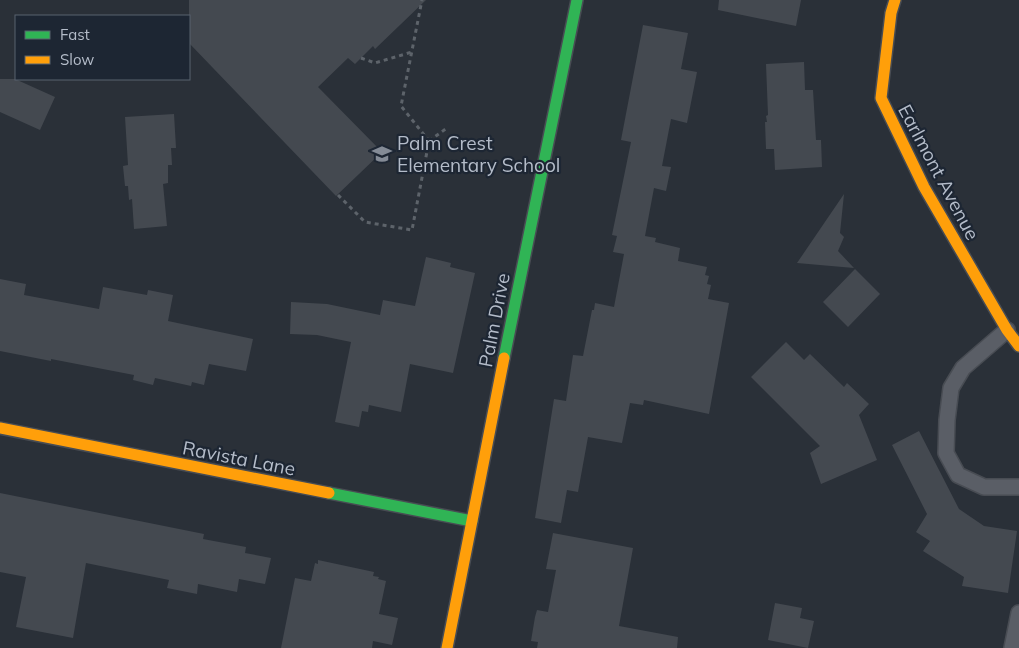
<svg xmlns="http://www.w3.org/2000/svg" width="1019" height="648" viewBox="0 0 1019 648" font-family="Mulish,sans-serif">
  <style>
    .building { fill: #444950 }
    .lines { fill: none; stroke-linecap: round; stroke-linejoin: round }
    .lane-casing { stroke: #484c53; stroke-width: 18 }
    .fast-casing { stroke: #484c53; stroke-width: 14 }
    .slow-casing { stroke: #484c53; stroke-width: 14 }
    .path { stroke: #5d636a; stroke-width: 3; stroke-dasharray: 4 4; stroke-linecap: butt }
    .lane { stroke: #5a5e66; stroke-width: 15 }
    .fast { stroke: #30b455; stroke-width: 11 }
    .slow { stroke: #ff9f0a; stroke-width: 11 }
    .labels { text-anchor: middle; stroke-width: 4.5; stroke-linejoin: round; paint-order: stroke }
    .poi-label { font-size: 19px; fill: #b4bcc9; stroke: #1d2633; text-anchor: start }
    .street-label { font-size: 19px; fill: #b4bcc9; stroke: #1d2633 }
  </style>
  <rect width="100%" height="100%" fill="#2a3038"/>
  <path class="building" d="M189,0H426L375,49L373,46L355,64L348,58L318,87L382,152L336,196L189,43Z
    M719,0H801L796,26L718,10Z
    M643,25L688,33L681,69L697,72L687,123L671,119L662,166L671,167L666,191L654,188L645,236L656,238L655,242L680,248L678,261L707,267L705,275L709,276L707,284L711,285L708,299L729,303L709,414L644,400L643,405L630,403L622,443L588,437L578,492L567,490L561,523L535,518L554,399L566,401L573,355L583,356L592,310H594L595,303L614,307L624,254L613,252L617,236L612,235L631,142L621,140Z
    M804,62L805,90H813L816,140H821L822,167L775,170L774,149H766L765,122H767L766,116L768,115L766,64Z
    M0,79H15L55,97L40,130L0,112Z
    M174,114L176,148H171L172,165H168V183L163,184L167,226L134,229L132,199L129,200L128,186H125L123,166L128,165L125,117Z
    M844,194L840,233L844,237L838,251L854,268L797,263Z
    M426,257L451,263L450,267L475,273L453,373L410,364L401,412L369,405L368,412L362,411L359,427L335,422L351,342L317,335L290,334L291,302L327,304L380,315L383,300L415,306Z
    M855,269L880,294L848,327L823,302Z
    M0,279L26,284L24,295L99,309L103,287L147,295L148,290L173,295L168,321L253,339L246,371L209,364L204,385L192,382L191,386L155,378L153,385L133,380L134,375L51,359V361L0,351Z
    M786,342L804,360L810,354L844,387L847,383L869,404L859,415L877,460L821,484L810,453L820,446L751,377Z
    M919,431L959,509L984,526L1017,531L1008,593L962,586L964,577L923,551L930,541L916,532L927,514L892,445Z
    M0,493L204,534L203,539L246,547L245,553L271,558L265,584L239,579L237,592L198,584L197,594L167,588L169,580L86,563L73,638L16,627L26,577L0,572Z
    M553,533L633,548L619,626L678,637L677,648H537L538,642L531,641L535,617L537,610L548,612L556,570L546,569Z
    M318,560L374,572L373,576L379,577L378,579L386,581L379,614L398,618L392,645L373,641L372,648H281L295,578L311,581L315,563L318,564Z
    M775,603L802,608L800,618L814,621L808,648L768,640Z"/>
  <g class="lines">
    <defs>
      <path id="lane" d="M1007,330L963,368L951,388L947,420L946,453L958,475L984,487H1019
        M1012,648L1019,613"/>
      <path id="fast" d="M504,358L577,0
        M329,493L472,521"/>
      <path id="slow" d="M895,0L891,13L881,98L924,187L1007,330L1019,346
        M0,428L329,493
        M447,648L504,358"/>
    </defs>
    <use href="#lane" class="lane-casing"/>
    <use href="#fast" class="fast-casing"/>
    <use href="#slow" class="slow-casing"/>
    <path class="path" d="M361,58L375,63L412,52
      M429,141L447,128
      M338,195L365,222L412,230L429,141L401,106L422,0"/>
    <use href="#lane" class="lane"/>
    <use href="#fast" class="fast"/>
    <use href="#slow" class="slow"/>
  </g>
  <defs>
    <symbol id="school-bare" viewBox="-9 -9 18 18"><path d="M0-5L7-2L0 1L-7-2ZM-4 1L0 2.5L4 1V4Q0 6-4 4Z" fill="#848b96" stroke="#1d2633" stroke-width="2.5" paint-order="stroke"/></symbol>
  </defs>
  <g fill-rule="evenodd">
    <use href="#school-bare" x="368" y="140" width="28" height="28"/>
  </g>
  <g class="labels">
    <g class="poi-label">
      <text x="397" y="150">Palm Crest<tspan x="397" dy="22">Elementary School</tspan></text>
    </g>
    <g class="street-label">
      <text transform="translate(939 172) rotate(62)" y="7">Earlmont Avenue</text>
      <text transform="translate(494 320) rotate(-79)" y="7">Palm Drive</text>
      <text transform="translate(239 458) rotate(11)" y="7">Ravista Lane</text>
    </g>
  </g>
  <rect x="15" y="15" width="175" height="65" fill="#1d2633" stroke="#59626f"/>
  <rect x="25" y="31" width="25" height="8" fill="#30b455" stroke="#59626f"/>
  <text x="60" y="40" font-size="15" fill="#b4bcc9">Fast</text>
  <rect x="25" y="56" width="25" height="8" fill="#ff9f0a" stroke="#59626f"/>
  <text x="60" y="65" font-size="15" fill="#b4bcc9">Slow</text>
</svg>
